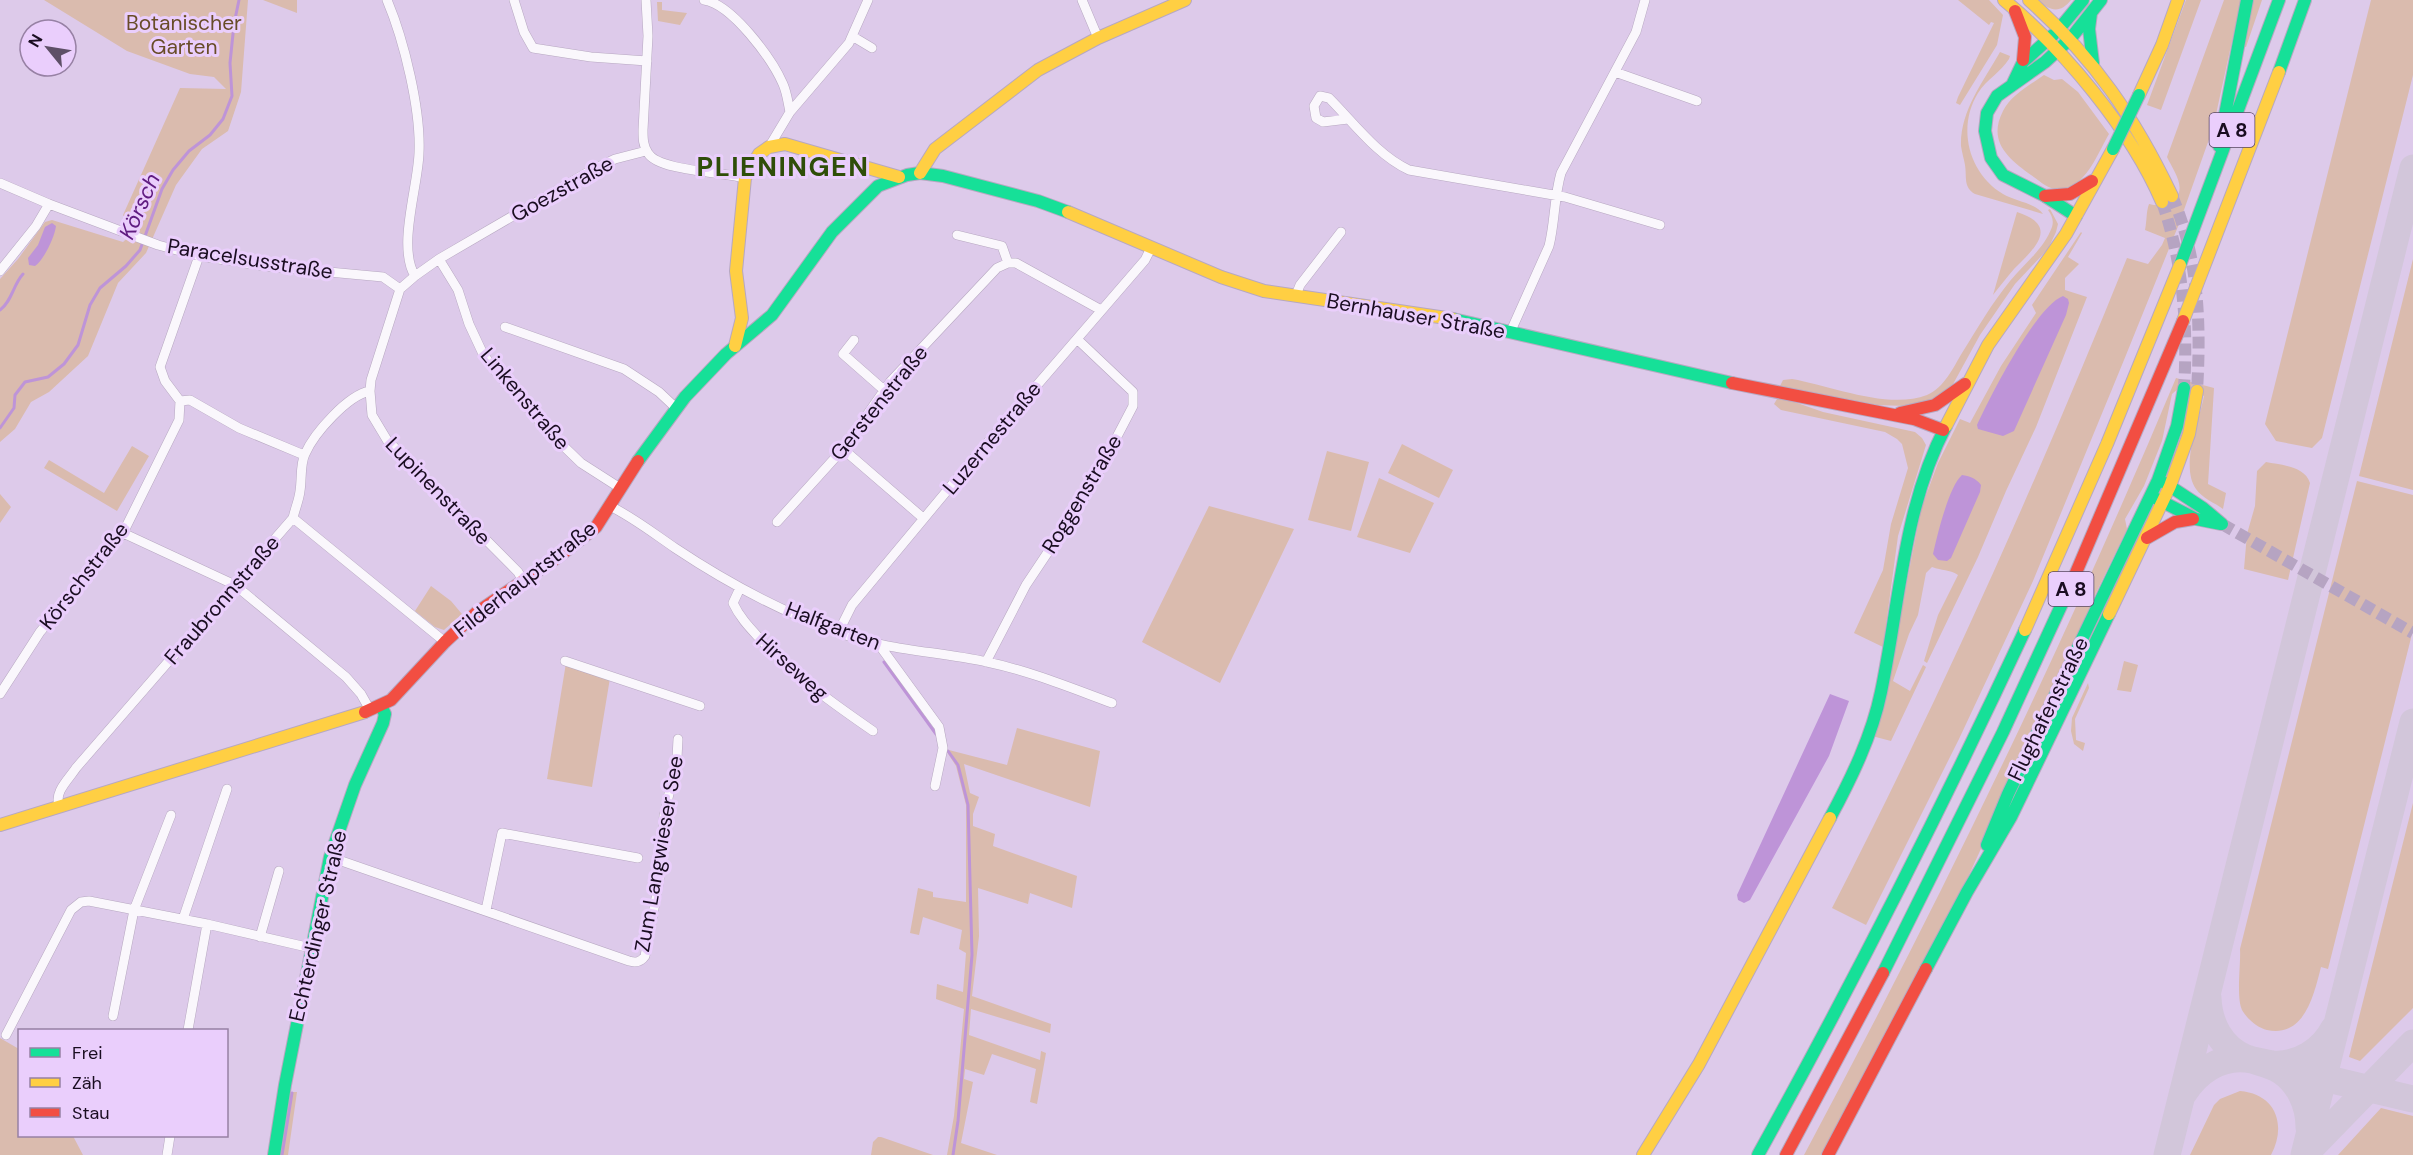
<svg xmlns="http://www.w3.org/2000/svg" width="2413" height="1155" viewBox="0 0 2413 1155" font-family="'DM Sans',sans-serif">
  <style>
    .green { fill: #dabbae }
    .water { fill: #be94d8 }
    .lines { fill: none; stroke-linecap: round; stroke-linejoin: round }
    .stream { stroke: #be94d8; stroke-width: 3 }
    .taxiway { stroke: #d2c6da; stroke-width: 27 }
    .secondary-tunnel { stroke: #b6a4c2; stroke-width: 12; stroke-dasharray: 12 6; stroke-linecap: butt }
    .street-casing { stroke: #b7a8c1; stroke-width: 10 }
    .fast-casing { stroke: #b7a8c1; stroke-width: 14 }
    .slow-casing { stroke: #b7a8c1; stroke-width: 14 }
    .jam-casing { stroke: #b7a8c1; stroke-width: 14 }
    .street { stroke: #faf7fc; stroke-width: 9 }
    .fast { stroke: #16e098; stroke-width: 12 }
    .slow { stroke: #ffcf43; stroke-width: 12 }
    .jam { stroke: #f24e42; stroke-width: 12 }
    .fast-bridge-casing { stroke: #b7a8c1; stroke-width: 14; stroke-linecap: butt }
    .fast-bridge { stroke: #16e098; stroke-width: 12 }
    .labels { text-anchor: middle; stroke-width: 6; stroke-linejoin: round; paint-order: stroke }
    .shield { fill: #eacefc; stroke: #584763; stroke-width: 1.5 }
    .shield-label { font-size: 20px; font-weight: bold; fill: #1a0d21 }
    .park-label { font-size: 21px; fill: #684c28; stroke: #eacefc }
    .street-label { font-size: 21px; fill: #1a0d21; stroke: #eacefc }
    .water-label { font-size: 22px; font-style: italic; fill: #601c80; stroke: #eacefc }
    .district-label { font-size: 27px; font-weight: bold; letter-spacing: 1.5px; fill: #2f4e09; stroke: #eacefc }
  </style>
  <rect width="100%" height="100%" fill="#ddcaea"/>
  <path class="green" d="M44,0H248L241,92L228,131L202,149L176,185L146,253L118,283L88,356L49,392L31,402L15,429L0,442V279L18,259L45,222L52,220L123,242L135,231L123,215L180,88L226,89L214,77L190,74L127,51Z
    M264,0H297V13L263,0Z
    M1958,0H1989L2003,15L1997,45L1960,105L1956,103L1958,97L1994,23L1991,22L1989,25Z
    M2038,0H2071C2060,14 2050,11 2038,0Z
    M2186,0H2201L2161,110L2147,105Z
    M2224,0H2241L2213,128L2179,224L2124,360L2033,581L1959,739L1866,925L1832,908C1941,696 2038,479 2127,258L2148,264L2162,245L2165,238L2145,230C2147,221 2146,212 2149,204C2157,206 2165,206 2172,201C2189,190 2173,170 2167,157Z
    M2251,0H2262L2246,47L2241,46Z
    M2371,0H2413V75L2322,438L2312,448L2276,441L2265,424Z
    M657,2H662V10L687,13L680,25L658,21Z
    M2000,52L2010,56L2009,59C2001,72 1987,79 1978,93C1957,127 1968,173 2003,194C2014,201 2036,203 2043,214L1975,194C1963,187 1967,177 1965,165C1964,159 1962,153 1961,146C1960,111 1983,82 2000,52Z
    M2044,75L2054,80L2062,79L2078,92L2109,134C2099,151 2090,176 2072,186C2054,195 2045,185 2031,175C2009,159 1987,142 2003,111C2011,95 2030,85 2044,75Z
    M2050,209L2058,224L2056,232L2048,249L2015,284L1980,335L1952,386L1939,399L1905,406L1877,405L1780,386L1783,380L1792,379C1832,386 1888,410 1927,395C1944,388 1953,368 1962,353C1977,329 1992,303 2010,281C2024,264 2044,249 2052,227C2054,220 2052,216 2048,210Z
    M2017,212C2060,226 2035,248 2014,269C2007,277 2000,286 1993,295Z
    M2081,232L2082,233L2068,257L2079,264L2065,278V290L2087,297L2036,427L2006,491L1978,557L1927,663L1924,661L1938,615L1958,575C1949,569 1942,571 1932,567L1926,573L1918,615L1909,634L1893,681L1910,691L1923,665L1926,667L1891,741L1872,736L1895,644L1921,509L1938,463L1960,419L1970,423L2001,366L2036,313L2032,305Z
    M2413,259V490L2359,476Z
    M2176,378L2214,388L2208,484L2226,493L2223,509C2215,503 2202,498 2196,489C2180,466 2199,422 2204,396L2192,389L2180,387L2172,394L2162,441L2144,486L2125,519L2127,529L2094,597L2095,599L1969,875L1884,1040L1821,1155H1804C1940,901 2065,643 2176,378Z
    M1783,398L1823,412L1915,432L1922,438L1926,445L1898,536L1883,647L1854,633L1883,570L1891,524L1908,468L1902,444L1897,439L1885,432L1781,410L1774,404L1777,399Z
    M1402,444L1453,470L1439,498L1388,473Z
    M132,446L149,456L117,511L44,468L49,460L104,493Z
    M1327,451L1369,462L1351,531L1308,520Z
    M2266,462C2281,465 2305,466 2310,483L2288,580L2244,569L2247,534L2255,506L2257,471Z
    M1379,478L1434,503L1410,553L1357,537Z
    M2357,481L2413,495V630L2328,969L2321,967C2314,994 2305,1038 2267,1030C2258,1028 2247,1019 2242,1010C2236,997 2241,964 2240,949Z
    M0,494L11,507L0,523Z
    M1209,506L1294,529L1220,683L1142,642Z
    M431,586L451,601L462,614L444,630L435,627L415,611Z
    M2124,661L2138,665L2131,692L2117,690Z
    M566,663L610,678L592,787L547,779Z
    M2088,683L2089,688L2075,719L2076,740L2085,743L2083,751L2074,744L2071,731L2072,718Z
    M1017,728L1100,751L1090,807L964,764L970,793L979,797L973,814V826L995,834L993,846L1077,876L1072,908L1030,893L1028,904L978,888L979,936L972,996L1051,1024L1050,1033L971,1009L969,1035L1040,1060L1041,1051L1046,1053L1037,1104L1030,1102L1036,1069L992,1054L984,1075L965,1069L964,1079L973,1082L961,1143L997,1155H947L954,1116L964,1009L936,999L937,984L963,992L966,953L959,949L962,930L923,917L919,935L910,933L918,888L933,892V897L966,902V805L956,766L945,749L1007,765Z
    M2413,803V1008L2360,1061L2349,1057Z
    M0,1038L19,1049L20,1136H73L83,1155H0Z
    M2240,1091C2276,1094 2287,1125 2271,1155H2190L2214,1105L2220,1099Z
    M290,1092H297L288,1155H279Z
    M2381,1108L2413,1116V1155H2338Z
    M878,1137H881L933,1155H871L873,1142Z"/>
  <path class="water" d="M52,223L56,226C55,236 44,260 35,266L29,265L28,258L38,245L45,227Z
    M2063,296L2068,299L2069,303L2066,315L2014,431L2003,436L1978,429L1977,425C1990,397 2036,306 2063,296Z
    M1962,475C1969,476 1976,478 1981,485L1980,492L1951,558L1947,561L1938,560L1933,554C1937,536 1949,486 1962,475Z
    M1830,694L1849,701L1829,756L1750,900L1744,903L1738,900L1737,895Z"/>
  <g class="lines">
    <path class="stream" d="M0,310C12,301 13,285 23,274
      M0,428L14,408L15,395L25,382L48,377L64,364L78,345L90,305L100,288L126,266L140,250L162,189L173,170L189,151L210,135L223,119L232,96L230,63L234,24L239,0
      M884,662L936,734
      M948,751L958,765L968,805L972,955L958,1121L953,1155
      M282,1155L292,1093"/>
    <path class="taxiway" d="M2208,998C2209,1023 2221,1048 2246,1058C2257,1062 2270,1064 2281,1071C2299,1083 2309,1105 2309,1127
      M2307,1074L2413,1099
      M2184,1093C2197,1072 2220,1056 2246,1059C2255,1060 2264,1063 2273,1064C2298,1066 2323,1050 2334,1028
      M2305,1154L2413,1043
      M2167,1155L2413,168
      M2304,1155L2413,722"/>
    <path class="secondary-tunnel" d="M2172,196C2199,258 2201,325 2197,391
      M2162,202C2183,262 2188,325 2184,388
      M2222,524L2413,633"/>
    <defs>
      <path id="street" d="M387,0C404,40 421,110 419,153C418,187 397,247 415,276
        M514,0L524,32L533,48L591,57L647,61
        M646,0L648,36L643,130C643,138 643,146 648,153C658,171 724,172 745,178
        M704,0C732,4 772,59 783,84C787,93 788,103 790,112
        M1082,0L1098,38
        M852,36L868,0
        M1615,72L1697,101
        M1348,119L1323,122L1316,118L1314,106L1320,96L1329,98C1354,123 1377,155 1409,170L1565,197L1660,225
        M769,147L790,112L849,43L852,36L872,48
        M0,183L49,204L158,245L199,256L264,266L383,277L400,289
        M957,235L1002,246L1008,263
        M439,259L458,290L469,324L483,354L497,373L549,432L581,463L620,488
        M0,271L36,226L49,204
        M1296,295L1300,285L1341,232
        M505,327L624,369L659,392L676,408
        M1510,333L1549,246C1555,222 1554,197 1561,173L1636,32L1645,0
        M854,340L843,354L884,390
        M180,401L190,400L239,428L304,455
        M843,449L923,518
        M610,506C634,518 653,533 675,548C726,582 782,612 840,633C890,651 936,651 987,662C1030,671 1071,688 1112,703
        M293,518L445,642
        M777,522L843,449L890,382L997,268L1008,263H1016L1101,310
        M123,533L235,585L346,677L361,694L370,710
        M523,581L518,572L387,440L372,415L370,391L371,380L400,289L415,276L439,259L590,171L615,159L646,151
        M740,588L733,603C740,618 750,628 761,640C797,678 831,702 873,731
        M838,633L852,605L975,457L1145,260L1151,248
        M880,646L939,727L943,748L935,786
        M565,661L700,706
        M986,662L1026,585L1088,492L1133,406V392L1077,339
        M0,694L40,632L123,533L179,420L180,401L165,381L160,367L199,256
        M59,805C54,792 69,779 76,768L293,518C295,509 299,500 300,491C302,479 300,464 305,454C314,433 348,395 370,391
        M330,857L629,961C636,963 641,962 645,956L659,882L664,816L677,758L678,739
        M486,910L502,833L638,858
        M183,919L227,789
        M260,937L279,871
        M113,1016L134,910L171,815
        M188,1030L207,924
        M6,1035L71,910L81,902L89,901L207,924L311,948
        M167,1155L170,1136"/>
      <path id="fast" d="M2091,13L2089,29L2093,63
        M2060,28L2083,0
        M2071,38L2045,62L1997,96L1987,113L1985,131L1991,158L2003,175L2045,196L2076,216
        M2071,38L2101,0
        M2279,72L2305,0
        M2013,83L2023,62L2053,35
        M2219,146L2247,0
        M2180,265L2279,0
        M1453,319L1732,383
        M638,461L685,397L726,354L772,315L832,232L878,186L907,175L920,173L943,176L1038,201L1068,212
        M2165,483L2203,508L2222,524
        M2157,499L2196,519L2221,524
        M1830,818C1851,779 1872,736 1881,692C1900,602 1903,508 1946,426
        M1987,845L2008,794L2158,480L2177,426L2184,388
        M1926,969L1967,892L2011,817L2109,614
        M1883,973L2003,732L2072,582
        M274,1155L285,1085L330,857L355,785L383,723L385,714L381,706
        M1758,1155C1853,983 1942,808 2025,630"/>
      <path id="slow" d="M2004,0C2064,49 2131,130 2162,202
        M2029,0C2094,58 2135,118 2172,196
        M2139,95L2162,45L2178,0
        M920,173L935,149L1038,70L1098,38L1185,0
        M1068,212L1221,277L1264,291L1453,319
        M2183,321L2279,72
        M735,346L742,318L736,271L745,178L759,154L769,147L785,144L899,177
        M1946,426L1988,345L2066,234L2113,149
        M2109,614L2170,486L2189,434L2197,391
        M2025,630L2107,444L2180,265
        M0,825L365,712
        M1643,1155L1699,1064L1830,818"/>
      <path id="jam" d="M2015,11L2025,37L2023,60
        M2045,196L2070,194L2092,181
        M1732,383L1914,419L1943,430
        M1900,413L1935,405L1965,384
        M2147,538L2175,522L2193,519
        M2072,582L2183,321
        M365,712L391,700L445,642L476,613L558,557L596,527L638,461
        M1786,1155L1883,973
        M1828,1155L1926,969"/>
    </defs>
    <use href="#street" class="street-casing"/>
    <use href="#fast" class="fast-casing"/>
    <use href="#slow" class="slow-casing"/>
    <use href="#jam" class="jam-casing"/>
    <use href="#street" class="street"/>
    <use href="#fast" class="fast"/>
    <use href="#slow" class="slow"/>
    <use href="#jam" class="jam"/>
    <defs>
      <path id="fast-bridge" d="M2113,149L2139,95"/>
    </defs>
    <use href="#fast-bridge" class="fast-bridge-casing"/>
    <use href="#fast-bridge" class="fast-bridge"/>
  </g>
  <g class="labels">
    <g class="shield">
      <rect x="2209.5" y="113" width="45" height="34" rx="4.5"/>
      <rect x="2048.5" y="572" width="45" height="34" rx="4.5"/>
    </g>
    <g class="shield-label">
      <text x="2232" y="137">A 8</text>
      <text x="2071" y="596">A 8</text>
    </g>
    <g class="park-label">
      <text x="184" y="30">Botanischer<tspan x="184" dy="24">Garten</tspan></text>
    </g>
    <g class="street-label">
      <text transform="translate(562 189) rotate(-29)" y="7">Goezstraße</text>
      <text transform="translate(250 259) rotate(9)" y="7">Paracelsusstraße</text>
      <text transform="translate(1416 316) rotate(10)" y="7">Bernhauser Straße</text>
      <text transform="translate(525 399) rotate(50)" y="7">Linkenstraße</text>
      <text transform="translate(879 403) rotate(-51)" y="7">Gerstenstraße</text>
      <text transform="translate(992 438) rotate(-50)" y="7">Luzernestraße</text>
      <text transform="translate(438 491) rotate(46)" y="7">Lupinenstraße</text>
      <text transform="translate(1082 494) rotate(-59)" y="7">Roggenstraße</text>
      <text transform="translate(84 576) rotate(-52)" y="7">Körschstraße</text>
      <text transform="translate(525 579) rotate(-38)" y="7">Filderhauptstraße</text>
      <text transform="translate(222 600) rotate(-49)" y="7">Fraubronnstraße</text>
      <text transform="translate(833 626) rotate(21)" y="7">Halfgarten</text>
      <text transform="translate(792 667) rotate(42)" y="7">Hirseweg</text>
      <text transform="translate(2048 709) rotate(-64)" y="7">Flughafenstraße</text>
      <text transform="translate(659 854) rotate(-80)" y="7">Zum Langwieser See</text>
      <text transform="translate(318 926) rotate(-77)" y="7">Echterdinger Straße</text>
    </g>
    <g class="water-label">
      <text transform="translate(139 206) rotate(-66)" y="8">Körsch</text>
    </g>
    <g class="district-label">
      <text x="783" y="176">PLIENINGEN</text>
    </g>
  </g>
  <rect x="18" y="1029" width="210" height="108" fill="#eacefc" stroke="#9781a4" stroke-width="1.5"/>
  <rect x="30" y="1048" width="30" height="9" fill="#16e098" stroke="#9781a4" stroke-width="1.5"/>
  <text x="72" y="1059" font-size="18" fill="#1a0d21">Frei</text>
  <rect x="30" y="1078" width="30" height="9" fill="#ffcf43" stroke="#9781a4" stroke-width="1.5"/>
  <text x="72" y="1089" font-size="18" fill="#1a0d21">Zäh</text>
  <rect x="30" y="1108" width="30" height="9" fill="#f24e42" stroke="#9781a4" stroke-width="1.5"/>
  <text x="72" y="1119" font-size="18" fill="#1a0d21">Stau</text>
  <g transform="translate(48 48) rotate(300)"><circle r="28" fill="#eacefc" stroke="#9781a4" stroke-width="1.5"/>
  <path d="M0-4.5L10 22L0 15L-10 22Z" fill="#5e4f67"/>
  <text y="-9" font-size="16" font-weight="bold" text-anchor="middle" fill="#1a0d21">N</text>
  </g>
</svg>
